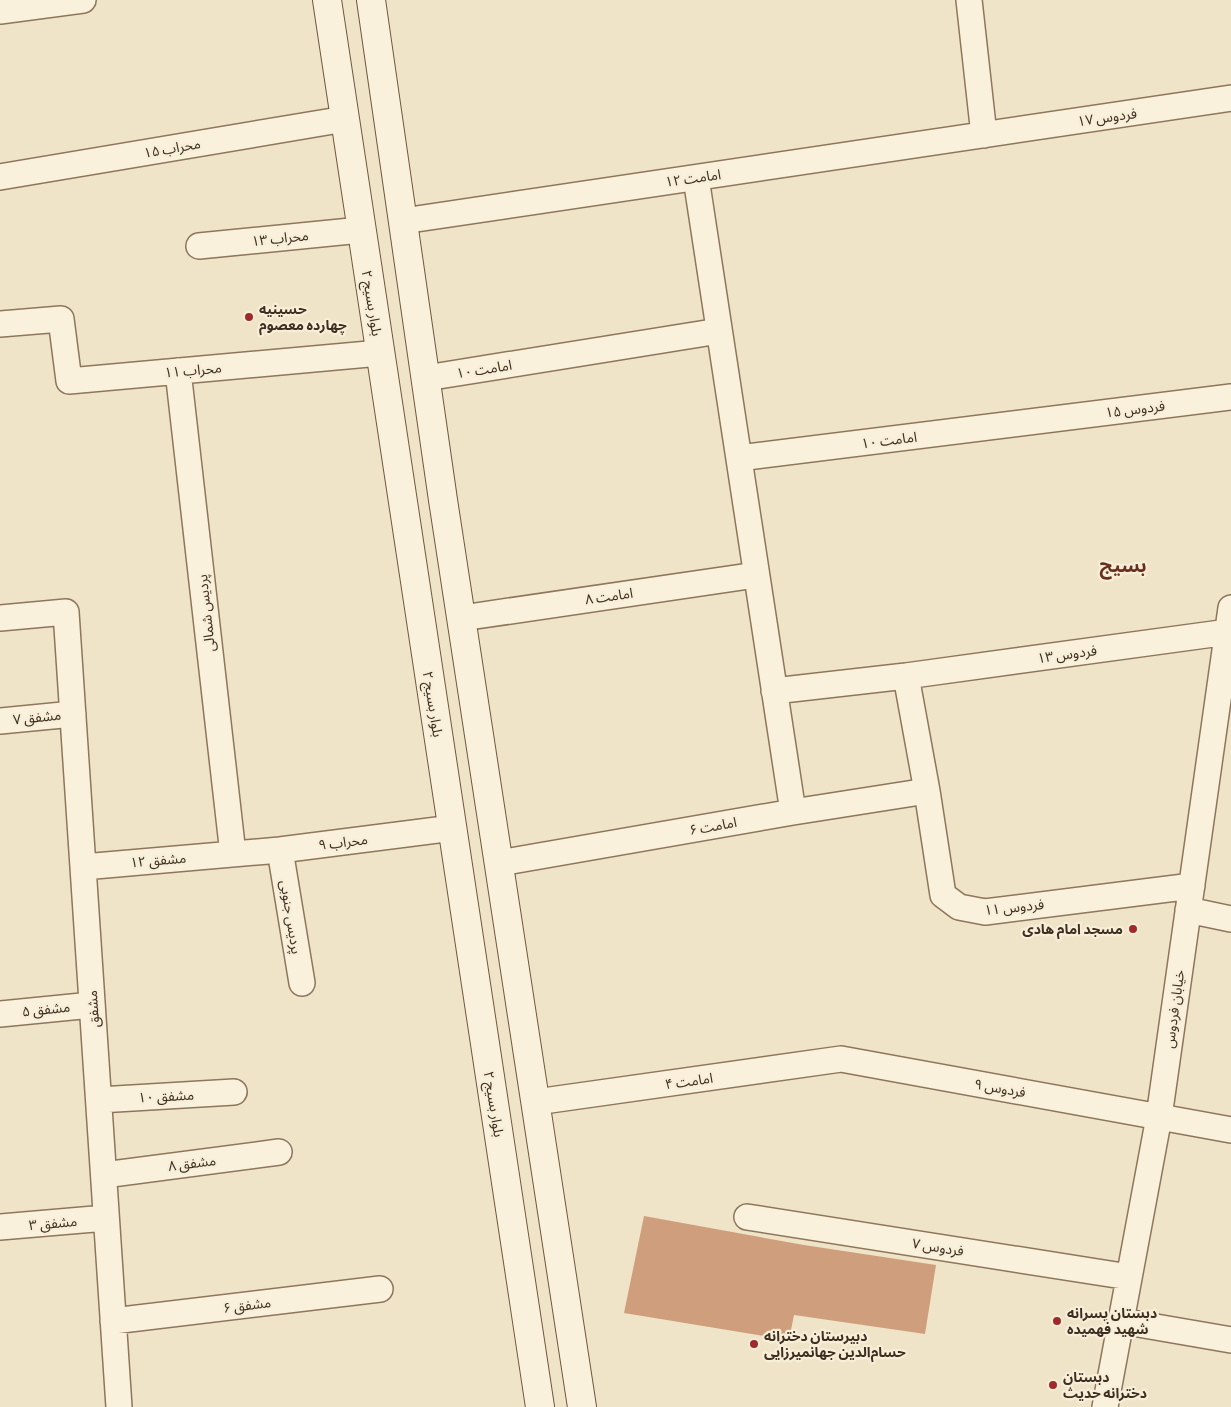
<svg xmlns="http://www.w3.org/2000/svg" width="1231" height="1407" viewBox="0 0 1231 1407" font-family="Bitter,'Noto Sans Arabic',serif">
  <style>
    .building { fill: #cf9f7d }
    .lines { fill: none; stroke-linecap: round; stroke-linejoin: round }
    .street-casing { stroke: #8d765c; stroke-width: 28 }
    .secondary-casing { stroke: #6f573f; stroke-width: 30 }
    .street { stroke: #faf1dc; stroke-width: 25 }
    .secondary { stroke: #faf1dc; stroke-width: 28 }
    .poi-dot { fill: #9e2a2b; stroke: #f7eed8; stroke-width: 2 }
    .labels { text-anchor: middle; stroke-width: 4.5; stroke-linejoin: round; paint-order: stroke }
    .street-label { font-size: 14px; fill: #3d2e20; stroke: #f7eed8 }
    .poi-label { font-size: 14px; font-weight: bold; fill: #3d2e20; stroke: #f7eed8; text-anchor: start }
    .district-label { font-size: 19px; font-weight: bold; fill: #6b2e1e; stroke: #f7eed8 }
  </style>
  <rect width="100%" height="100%" fill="#f0e4c8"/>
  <path class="building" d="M644,1216L804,1245L936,1265L925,1334L794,1315L789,1340L624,1313Z"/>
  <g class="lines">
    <defs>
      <path id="street" d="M969,0L984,135
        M0,11L83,0
        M0,177L345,119
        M696,178L793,812
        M403,221L1231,98
        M199,246L361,230
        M0,324L61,319L69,381L380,353
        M178,371L233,854
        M426,378L719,331
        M739,458L1231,397
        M0,618L66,612L119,1407
        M462,618L756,575
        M906,676L927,791L943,895L959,907L985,912L1192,886
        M774,691L906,676L1228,632H1231
        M0,721L73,714
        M280,850L302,983
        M499,863L793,812L927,791
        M83,867L280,850L453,828
        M1188,910L1231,919
        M0,1014L92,1005
        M99,1100L234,1092
        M536,1102L841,1059L1231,1130
        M104,1175L279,1152
        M747,1217L1129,1277
        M0,1227L106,1218
        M113,1321L380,1289
        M1121,1321L1231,1340
        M1105,1407L1159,1117L1231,608"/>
      <path id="secondary" d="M327,0L540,1407
        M371,0L443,500L582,1407"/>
    </defs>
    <use href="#street" class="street-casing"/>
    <use href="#secondary" class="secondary-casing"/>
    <use href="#street" class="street"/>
    <use href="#secondary" class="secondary"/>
  </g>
  <g class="poi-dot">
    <circle cx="249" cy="317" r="5"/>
    <circle cx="1133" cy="929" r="5"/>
    <circle cx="1057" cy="1321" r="5"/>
    <circle cx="754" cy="1344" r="5"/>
    <circle cx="1053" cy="1385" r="5"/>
  </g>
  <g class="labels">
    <g class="street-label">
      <text transform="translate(1107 117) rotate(-8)" y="5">فردوس ۱۷</text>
      <text transform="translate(172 148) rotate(-10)" y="5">محراب ۱۵</text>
      <text transform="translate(693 178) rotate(-8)" y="5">امامت ۱۲</text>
      <text transform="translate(280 238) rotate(-6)" y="5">محراب ۱۳</text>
      <text transform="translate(372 303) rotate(81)" y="5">بلوار بسیج ۲</text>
      <text transform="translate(484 369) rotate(-9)" y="5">امامت ۱۰</text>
      <text transform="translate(193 370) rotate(-5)" y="5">محراب ۱۱</text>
      <text transform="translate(1135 409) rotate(-7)" y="5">فردوس ۱۵</text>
      <text transform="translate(889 440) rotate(-7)" y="5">امامت ۱۰</text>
      <text transform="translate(609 596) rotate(-8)" y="5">امامت ۸</text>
      <text transform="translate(206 613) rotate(-96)" y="5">پردیس شمالی</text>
      <text transform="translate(1067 654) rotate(-8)" y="5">فردوس ۱۳</text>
      <text transform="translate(433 704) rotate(81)" y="5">بلوار بسیج ۲</text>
      <text transform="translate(37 717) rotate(-6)" y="5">مشفق ۷</text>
      <text transform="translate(713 826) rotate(-10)" y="5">امامت ۶</text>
      <text transform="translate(343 842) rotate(-7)" y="5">محراب ۹</text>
      <text transform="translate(158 860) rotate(-5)" y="5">مشفق ۱۲</text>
      <text transform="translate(1014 907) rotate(-6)" y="5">فردوس ۱۱</text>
      <text transform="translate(291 917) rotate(81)" y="5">پردیس جنوبی</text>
      <text transform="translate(46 1009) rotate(-6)" y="5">مشفق ۵</text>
      <text transform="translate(93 1009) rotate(-94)" y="5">مشفق</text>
      <text transform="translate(1174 1009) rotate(-82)" y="5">خیابان فردوس</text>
      <text transform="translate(689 1081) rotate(-8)" y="5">امامت ۴</text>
      <text transform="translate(1000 1088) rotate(10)" y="5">فردوس ۹</text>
      <text transform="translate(166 1096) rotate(-3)" y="5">مشفق ۱۰</text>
      <text transform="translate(494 1104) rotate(81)" y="5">بلوار بسیج ۲</text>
      <text transform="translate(192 1163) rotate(-7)" y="5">مشفق ۸</text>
      <text transform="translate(53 1223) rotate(-5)" y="5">مشفق ۳</text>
      <text transform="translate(938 1247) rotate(9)" y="5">فردوس ۷</text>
      <text transform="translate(247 1305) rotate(-7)" y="5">مشفق ۶</text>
    </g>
    <g class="poi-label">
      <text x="259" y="314">حسینیه<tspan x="259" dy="16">چهارده معصوم</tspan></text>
      <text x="1123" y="934" text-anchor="end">مسجد امام هادی</text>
      <text x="1067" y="1318">دبستان پسرانه<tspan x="1067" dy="16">شهید فهمیده</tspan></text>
      <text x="764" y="1341">دبیرستان دخترانه<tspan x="764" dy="16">حسام‌الدین جهانمیرزایی</tspan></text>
      <text x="1063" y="1382">دبستان<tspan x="1063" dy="16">دخترانه حدیث</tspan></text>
    </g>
    <g class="district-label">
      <text x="1123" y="572">بسیج</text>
    </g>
  </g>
</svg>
